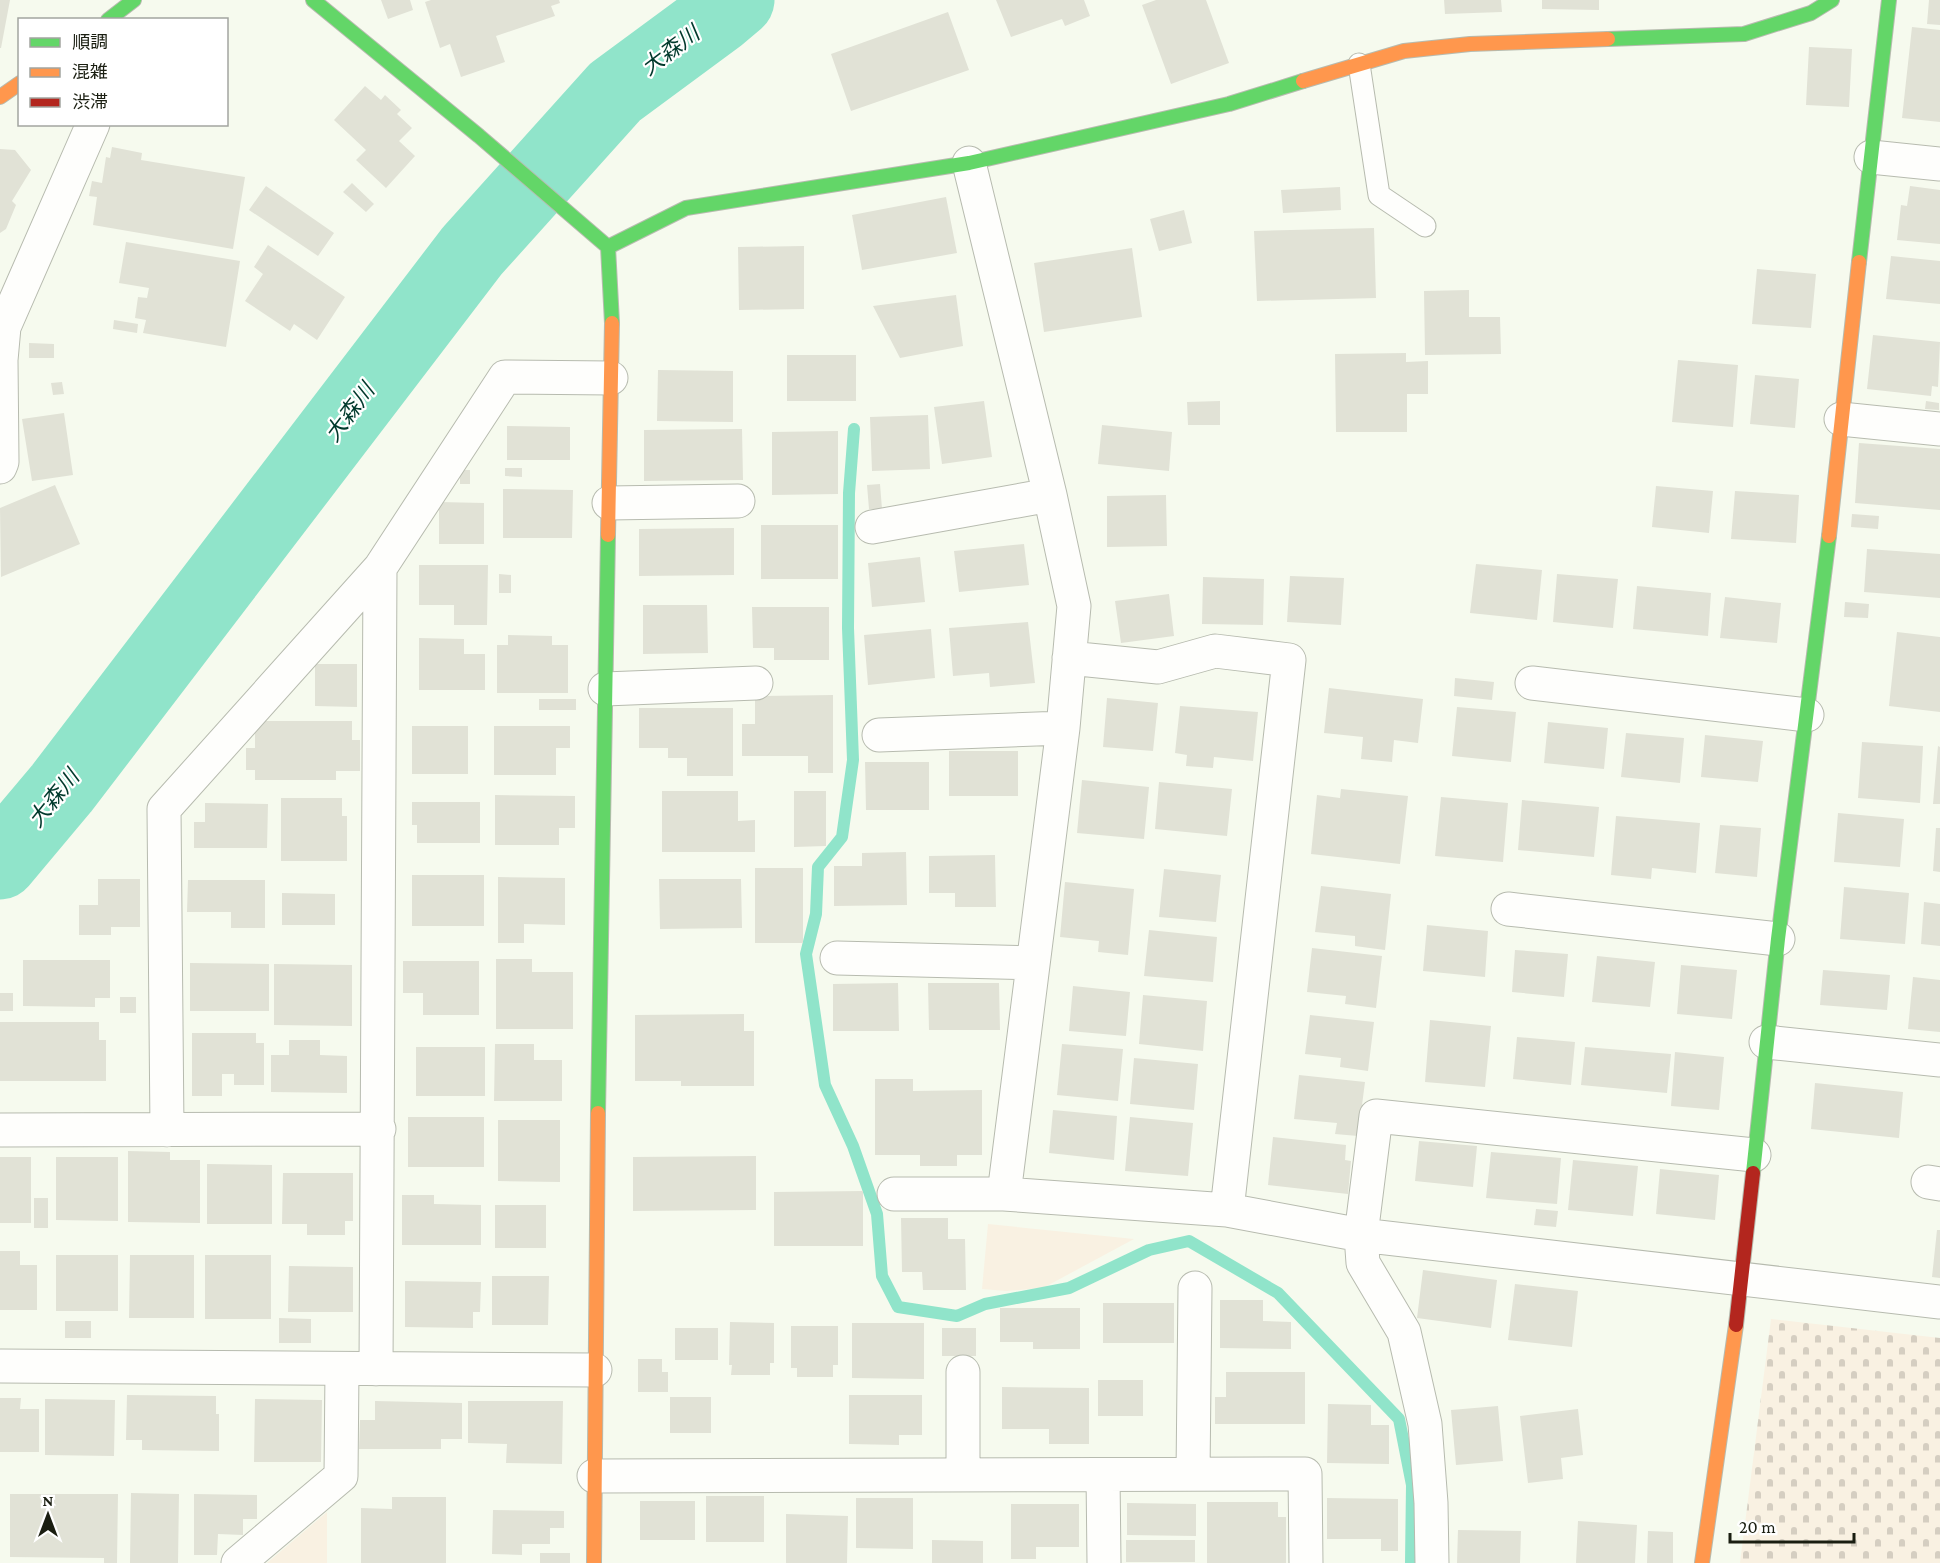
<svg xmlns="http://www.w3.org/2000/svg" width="1940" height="1563" viewBox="0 0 1940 1563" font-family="'Crimson Pro','Noto Sans JP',serif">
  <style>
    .green { fill: #f9f1e2 }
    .cemetery { fill: url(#cemetery-stones) }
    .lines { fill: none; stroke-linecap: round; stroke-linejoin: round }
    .stream { stroke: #90e4ca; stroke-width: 12 }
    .river { stroke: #90e4ca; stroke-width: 75 }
    .building { fill: #e1e2d6 }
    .lane-casing { stroke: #b7bbaf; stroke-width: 23 }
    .street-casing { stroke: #b7bbaf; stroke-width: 35 }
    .fast-casing { stroke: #b7bbaf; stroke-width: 16 }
    .slow-casing { stroke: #b7bbaf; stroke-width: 16 }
    .jam-casing { stroke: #b7bbaf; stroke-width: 16 }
    .lane { stroke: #fefefc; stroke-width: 21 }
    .street { stroke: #fefefc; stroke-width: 33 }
    .fast { stroke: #63d668; stroke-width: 14 }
    .slow { stroke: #ff974d; stroke-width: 14 }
    .jam { stroke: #b3261e; stroke-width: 14 }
    .labels { text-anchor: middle; stroke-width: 4.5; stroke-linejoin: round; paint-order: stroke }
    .water-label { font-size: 22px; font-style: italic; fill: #00392c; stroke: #fff }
  </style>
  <defs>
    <pattern id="cemetery-stones" width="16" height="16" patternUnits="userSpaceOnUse" patternTransform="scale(1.5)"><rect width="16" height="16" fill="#f9f1e2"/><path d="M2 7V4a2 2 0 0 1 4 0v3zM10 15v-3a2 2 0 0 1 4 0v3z" fill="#d5cec1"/></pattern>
  </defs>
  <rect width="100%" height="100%" fill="#f6faee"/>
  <path class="green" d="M988,1224L1134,1239L1043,1288L1006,1291L982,1289Z
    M327,1512V1563H267Z"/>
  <path class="cemetery" d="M1771,1319L1940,1338V1563H1740Z"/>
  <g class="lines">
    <path class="stream" d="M854,429L849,493L848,628L853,760L842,837L818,867L816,914L806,954L825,1085L853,1146L877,1214L882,1276L898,1307L957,1316L985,1304L1069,1288L1149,1250L1189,1241L1278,1293L1399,1419L1412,1485L1411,1563"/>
    <path class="river" d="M0,862L62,788L472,251L615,92L718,16L737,0"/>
  </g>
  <path class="building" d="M0,0H10L1,48H0Z
    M381,0H410L413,10L388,19Z
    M431,0H559L560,3L551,6L555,16L496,36L505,62L461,77L450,44L440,48L425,2Z
    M996,0H1084L1090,16L1065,26L1062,19L1011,37Z
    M1156,0H1206L1229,63L1171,84L1142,5Z
    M1444,0H1501L1502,12L1445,14Z
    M1542,0H1599V10L1542,9Z
    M1929,0H1940V25L1927,24Z
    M948,12L969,70L851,111L831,54Z
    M1912,27L1940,30V122L1902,118Z
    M1809,47L1852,49L1849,107L1806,105Z
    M365,86L381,100L385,95L401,110L397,114L412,128L399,141L415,156L386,188L356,160L366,150L334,120Z
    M112,147L142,153L141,160L245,177L233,249L93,225L97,197L89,196L92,181L102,183L106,157L110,158Z
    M0,149L15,150L31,170L12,201L16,205L6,229L0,233Z
    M352,183L374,204L366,212L343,192Z
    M266,186L334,233L318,256L249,210Z
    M1910,186L1940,190V244L1897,240L1901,205L1907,206Z
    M1340,187L1341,210L1283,213L1281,190Z
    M946,197L957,253L862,270L852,215Z
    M1184,210L1192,243L1159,251L1150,219Z
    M1374,228L1376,298L1257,301L1254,231Z
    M126,242L240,261L226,347L143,333L146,320L135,318L138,297L147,298L149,288L119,283Z
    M268,245L345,297L317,340L294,324L290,331L245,301L263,274L254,267Z
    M804,246V309L739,310L738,247Z
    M1132,248L1142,317L1044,332L1034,263Z
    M1891,256L1940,261V304L1886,299Z
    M1757,269L1816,274L1811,328L1752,324Z
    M1469,290V317H1500L1501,354L1425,355L1424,291Z
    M956,295L963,346L900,358L873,306Z
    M114,320L138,324L137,333L113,329Z
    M1873,335L1940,342L1938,387L1932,386L1931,396L1867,389Z
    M29,343L54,344V358H29Z
    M1406,353V362L1428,361V394H1407V432H1336L1335,354Z
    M787,355H856V401H787Z
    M1678,360L1738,365L1733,427L1672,422Z
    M658,370L733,371V422L657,421Z
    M1755,375L1799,379L1795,428L1750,424Z
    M62,382L64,394L53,395L51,383Z
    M984,401L992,457L942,464L934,407Z
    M1220,401V425H1188L1187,402Z
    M1926,401L1939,403V410L1925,409Z
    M64,413L73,475L32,481L22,419Z
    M928,415L930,469L872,471L870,417Z
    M1102,425L1172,432L1169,471L1098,464Z
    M507,426L570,427V460H507Z
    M742,429L743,480L644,481V430Z
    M838,431V494L772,495V432Z
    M1859,443L1940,449V510L1855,503Z
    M505,468H522V477L505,476Z
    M460,470H470V484H460Z
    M880,484L882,509H869L867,485Z
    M55,485L80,544L1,577L0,508Z
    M1656,486L1713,491L1709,533L1652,527Z
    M503,489L573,490L572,538H503Z
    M1735,491L1799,495L1796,543L1731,539Z
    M1166,495L1167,546L1107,547V496Z
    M439,502L484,503V544H439Z
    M1852,514L1879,516L1878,529L1851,527Z
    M761,525H838V579H761Z
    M734,528V575L639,576V529Z
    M1024,544L1029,585L959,592L954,551Z
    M1867,549L1940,554V598L1864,592Z
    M920,557L925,602L872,607L868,563Z
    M1476,564L1542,570L1537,620L1470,613Z
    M419,565H488L487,625H454V605H419Z
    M499,574L511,575V593H499Z
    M1557,574L1618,579L1613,628L1553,622Z
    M1290,576L1344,578L1341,625L1287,622Z
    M1203,577L1264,579L1263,625L1202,624Z
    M1637,586L1711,593L1708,636L1633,629Z
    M1169,594L1174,636L1121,643L1115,601Z
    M1725,597L1781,603L1777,643L1720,638Z
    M1845,602L1869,604L1868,618L1844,617Z
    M643,605H707L708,653L643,654Z
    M752,607H829V660H774V648H753Z
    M1028,622L1035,683L990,687L989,673L953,676L949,628Z
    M931,629L935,678L868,685L864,635Z
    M1897,632L1940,637V712L1889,706Z
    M508,635L552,636V645H568V693H497V645H508Z
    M419,638L464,639V654H485V690H419Z
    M315,664H357V707L315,706Z
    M1455,678L1494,682L1492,700L1454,696Z
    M1329,688L1423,699L1418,743L1394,740L1392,762L1361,759L1363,737L1324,733Z
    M833,695V773H808V756H742V724H755V696Z
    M1107,698L1158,703L1153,751L1103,747Z
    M539,699H576V710H539Z
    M1180,706L1258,712L1253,761L1214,757L1213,768L1186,766L1187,755L1175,753Z
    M1457,707L1516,712L1511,762L1452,756Z
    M639,708H733V776H687V758H668V748H639Z
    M255,721H352V740H360V771H336V780H255V770H246V748H255Z
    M1548,722L1608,728L1604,769L1544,763Z
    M412,726H468V774H412Z
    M494,726H570V748H556V775H494Z
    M1626,733L1684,738L1680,783L1621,777Z
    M1705,735L1763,741L1758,782L1701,777Z
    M1862,742L1923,746L1920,803L1858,798Z
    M1938,746L1940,747V804H1933Z
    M949,751H1018V796H949Z
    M865,762H929V810H866Z
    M1082,780L1149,787L1144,839L1077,833Z
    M1159,782L1232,789L1227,836L1155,829Z
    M1341,789L1408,796L1400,864L1311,854L1317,795L1340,798Z
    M662,791H738V821L755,820V852H662Z
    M794,791H826V846L794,847Z
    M495,795L575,796V828H559V845H495Z
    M1441,797L1508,803L1503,862L1435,856Z
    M281,798H342V816H347V861H281Z
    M1522,800L1599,807L1594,857L1518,850Z
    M412,802H480V843H417V825H412Z
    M205,803L268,804L267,848H194V822H205Z
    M1838,813L1904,819L1900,867L1834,862Z
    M1616,816L1700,823L1696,873L1652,868L1651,879L1611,875Z
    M1720,825L1761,828L1757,877L1715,873Z
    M1936,828H1940V872L1933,871Z
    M906,852L907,905L834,906V866H862V853Z
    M995,855L996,907H955V893H929V856Z
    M755,868H803V943H755Z
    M1164,869L1221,875L1216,922L1159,917Z
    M412,875H484V926H412Z
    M498,877L565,878V925L524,924V943H498Z
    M98,879H140V927H111V935H79V905H98Z
    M659,879H741L742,928L660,929Z
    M188,880H265V928H231V912H187Z
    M1065,882L1134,889L1128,955L1098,952L1099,941L1060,937Z
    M1321,886L1391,894L1385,950L1355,946V936L1315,932Z
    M1844,887L1909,893L1905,944L1840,939Z
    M282,893L335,894V925H282Z
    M1924,902L1940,904V946L1921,944Z
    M1427,925L1488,931L1485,977L1423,971Z
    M1149,930L1217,937L1213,982L1144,976Z
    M1312,948L1382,956L1376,1008L1345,1004L1346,996L1307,992Z
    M1515,950L1568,954L1564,997L1512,992Z
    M1597,956L1655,962L1650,1007L1592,1002Z
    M496,959H532V972H573V1029H496Z
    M23,960H110V998H95V1007L23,1006Z
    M403,961H479V1015H423V993H403Z
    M190,963L269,964V1011H190Z
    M274,964L352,965V1026L274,1025Z
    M1681,965L1737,970L1732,1019L1677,1014Z
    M1823,970L1890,975L1887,1010L1820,1005Z
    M1913,977L1940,980V1032L1908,1029Z
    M898,983L899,1031H833V984Z
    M928,983H999L1000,1030H929Z
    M1073,986L1130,992L1126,1036L1069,1031Z
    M0,993H13V1011H0Z
    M1143,995L1207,1001L1203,1051L1139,1044Z
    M120,997H136V1013H120Z
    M744,1014V1031H754V1086H681V1081H635V1015Z
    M1310,1015L1374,1022L1368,1071L1340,1067L1341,1058L1305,1054Z
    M1430,1020L1491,1026L1485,1087L1425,1082Z
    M0,1022H99V1040H106V1081H0Z
    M192,1033H256V1043H264V1085H234V1074H222V1096H192Z
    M1517,1037L1575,1042L1571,1085L1513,1079Z
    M289,1040H320V1055L347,1056V1093L271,1092V1055H289Z
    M495,1044H534V1060H562V1101H494Z
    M1062,1044L1123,1049L1118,1101L1057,1095Z
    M416,1047H485V1096H416Z
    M1585,1047L1671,1054L1667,1093L1581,1085Z
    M1675,1052L1724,1057L1719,1110L1671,1106Z
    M1134,1058L1198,1064L1194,1110L1130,1104Z
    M1299,1075L1365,1082L1358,1136L1335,1134L1337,1123L1294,1119Z
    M875,1079H913V1091L982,1090V1155H957V1166H920V1155H875Z
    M1815,1083L1903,1092L1899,1138L1811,1129Z
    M1053,1110L1117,1116L1114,1160L1049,1153Z
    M408,1117H484V1167H408Z
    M1130,1117L1193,1123L1188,1176L1125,1171Z
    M498,1120H560V1182L498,1181Z
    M1273,1137L1346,1145L1345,1160L1351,1161L1348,1194L1268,1185Z
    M1419,1141L1477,1146L1473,1187L1415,1181Z
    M128,1151L170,1152V1160H200V1223L128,1222Z
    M1491,1152L1561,1158L1557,1204L1486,1198Z
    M756,1156V1210L633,1211V1157Z
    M0,1157H31V1223H0Z
    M56,1157H118V1221L56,1220Z
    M1573,1160L1638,1166L1633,1216L1568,1210Z
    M207,1164L272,1165V1224H207Z
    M1660,1169L1719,1175L1715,1220L1656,1214Z
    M283,1173H353V1221H345V1235H307V1224H282Z
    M863,1191V1246H774V1192Z
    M402,1195H434V1204L481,1205V1245H402Z
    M34,1198H48V1228H34Z
    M495,1205H546V1248H495Z
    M1536,1209L1558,1211L1556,1227L1534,1225Z
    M901,1218H948V1239H965L966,1290H923L922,1272H902Z
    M1937,1230H1940V1278L1932,1277Z
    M0,1251H20V1265H37V1310H0Z
    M56,1255H118V1311H56Z
    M130,1255H194V1318H129Z
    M205,1255H271V1319H205Z
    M289,1266L353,1267V1312H288Z
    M1423,1270L1497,1280L1491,1328L1417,1318Z
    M492,1276H549L548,1325H492Z
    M405,1281L481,1282L480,1312H473V1328L405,1327Z
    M1515,1284L1578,1291L1572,1347L1508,1340Z
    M1220,1300H1263V1321L1291,1322V1349L1220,1348Z
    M1103,1303H1174V1343H1103Z
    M1000,1308H1080V1349H1033V1342H1000Z
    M279,1318L311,1319V1343H279Z
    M65,1321H91V1338H65Z
    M730,1322L774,1323V1363H770V1375H731L732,1365H729Z
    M852,1323H924V1379L852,1378Z
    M791,1326H838V1365H833V1377H797V1368H791Z
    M675,1328H718V1360H675Z
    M942,1328H976V1356H942Z
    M638,1359H662V1372H668V1392H638Z
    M1226,1372H1305V1424H1215V1397H1226Z
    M1098,1380H1143V1416H1098Z
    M1002,1387L1089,1388V1444H1049V1429H1002Z
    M127,1395L216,1396V1414H219V1451L142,1450V1440H126Z
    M849,1395H922V1435H899V1445L849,1444Z
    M670,1397H711V1433H670Z
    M0,1398H21L20,1409H39V1452H0Z
    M45,1399L115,1400L114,1456L45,1455Z
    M255,1399L322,1400L321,1462H254Z
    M375,1401L462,1403V1439H441V1449H359L360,1420H375Z
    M468,1401H563L562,1464L506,1463L507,1444L468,1443Z
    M1328,1404L1371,1405V1425H1389V1464L1327,1463Z
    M1498,1406L1503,1461L1456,1465L1451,1410Z
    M1578,1409L1583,1455L1561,1458L1563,1479L1528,1483L1520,1416Z
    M131,1493L179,1494L178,1563H130Z
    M10,1494H118L117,1563H104V1558L10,1557Z
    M194,1494L257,1495V1519H243V1535L218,1534L217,1555H194Z
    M706,1496H764V1542H706Z
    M392,1497H446V1563H361V1508L392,1509Z
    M856,1498H913V1549L856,1548Z
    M1327,1498L1398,1499V1551H1381V1539H1327Z
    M640,1501H695V1540H640Z
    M1207,1502H1278V1517H1286V1563H1207Z
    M1127,1503L1196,1504V1536L1127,1535Z
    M1011,1504H1079V1547H1036V1559H1011Z
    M493,1510L564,1511V1528H550V1544H522V1555L492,1554Z
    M786,1514L848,1516L847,1563H786Z
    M1578,1521L1637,1525L1635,1563H1576Z
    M1458,1530L1521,1531L1520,1563H1457Z
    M1648,1531L1673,1532V1563H1647Z
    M932,1540L983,1541V1563H932Z
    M1126,1540H1195V1562H1126Z
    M540,1553H570V1563H540Z"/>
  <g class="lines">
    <defs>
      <path id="lane" d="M1359,64L1379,195L1425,226"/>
      <path id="street" d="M1871,157L1940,164
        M969,163L1050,495L1074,606L1063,728L1004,1194
        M1841,419L1940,429
        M0,467L2,462L1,360L4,327L93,124
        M609,503L738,501
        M872,527L1050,495
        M1069,658L1158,667L1215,651L1289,660L1227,1210
        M1532,683L1807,715
        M605,689L756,683
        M879,735L1063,728
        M1508,909L1778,939
        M837,958L1033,963
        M1766,1042L1940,1060
        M0,1130L379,1129
        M167,1130L164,809L380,568L505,377L611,378
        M1928,1182L1940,1184
        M894,1194H1004L1227,1210L1361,1235L1940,1302
        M0,1366L595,1370
        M376,1369L380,568
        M1193,1474L1195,1288
        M963,1475V1372
        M1103,1475L1104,1563
        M594,1476L1305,1474L1306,1563
        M238,1563L341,1476L342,1369
        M1432,1563L1431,1503L1425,1424L1404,1332L1363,1263L1361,1235L1376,1116L1754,1155"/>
      <path id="fast" d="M313,0L479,136L608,247L612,323
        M108,20L134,0
        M1608,39L1744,34L1811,13L1832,0
        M608,247L686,208L969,163L1229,104L1303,81
        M1859,262L1889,0
        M598,1113L608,535
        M1753,1173L1778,939L1829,536"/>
      <path id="slow" d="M1303,81L1404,51L1470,44L1608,39
        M0,97L20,83
        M608,535L612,323
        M1829,536L1859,262
        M594,1563L598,1113
        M1702,1563L1736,1325"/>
      <path id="jam" d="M1736,1325L1753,1173"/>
    </defs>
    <use href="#lane" class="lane-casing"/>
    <use href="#street" class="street-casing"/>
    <use href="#fast" class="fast-casing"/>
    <use href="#slow" class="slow-casing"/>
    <use href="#jam" class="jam-casing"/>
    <use href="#lane" class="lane"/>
    <use href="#street" class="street"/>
    <use href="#fast" class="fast"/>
    <use href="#slow" class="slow"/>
    <use href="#jam" class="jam"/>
  </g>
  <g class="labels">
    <g class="water-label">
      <text transform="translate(670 50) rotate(-37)" y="8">大森川</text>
      <text transform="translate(349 412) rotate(-53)" y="8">大森川</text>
      <text transform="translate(53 798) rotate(-51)" y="8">大森川</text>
    </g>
  </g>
  <rect x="18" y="18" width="210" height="108" fill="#ffffff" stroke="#a3a5a0" stroke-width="1.5"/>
  <rect x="30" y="38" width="30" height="9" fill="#63d668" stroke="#a3a5a0" stroke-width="1.5"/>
  <text x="72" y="48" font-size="18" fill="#1a1e11">順調</text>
  <rect x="30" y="68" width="30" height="9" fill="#ff974d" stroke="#a3a5a0" stroke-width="1.5"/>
  <text x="72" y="78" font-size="18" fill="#1a1e11">混雑</text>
  <rect x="30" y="98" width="30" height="9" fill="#b3261e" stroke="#a3a5a0" stroke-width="1.5"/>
  <text x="72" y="108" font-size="18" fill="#1a1e11">渋滞</text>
  <g transform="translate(48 1515)" stroke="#ffffff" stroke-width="4.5" paint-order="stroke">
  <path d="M0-4.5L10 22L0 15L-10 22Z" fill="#1a1e11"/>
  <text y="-9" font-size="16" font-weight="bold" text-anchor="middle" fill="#1a1e11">N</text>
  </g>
  <path d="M1730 1533v9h124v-9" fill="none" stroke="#1a1e11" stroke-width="3"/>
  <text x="1739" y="1533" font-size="18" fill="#1a1e11" stroke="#ffffff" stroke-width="4.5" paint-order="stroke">20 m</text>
</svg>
